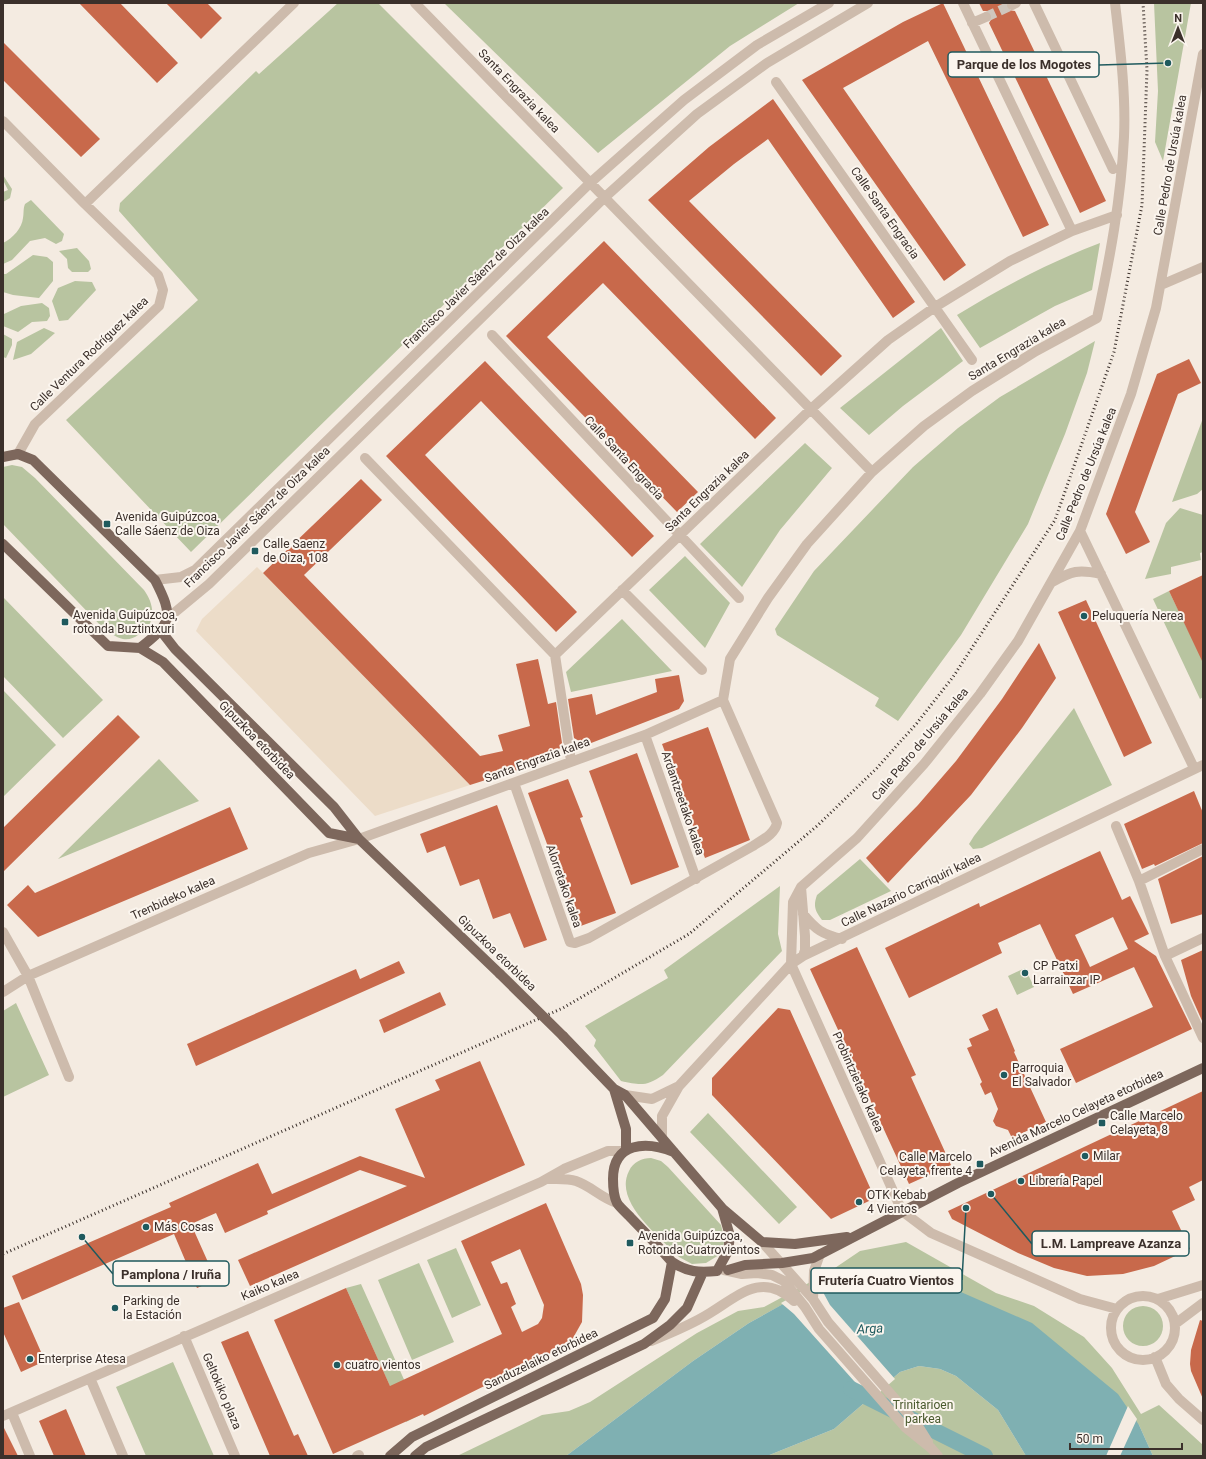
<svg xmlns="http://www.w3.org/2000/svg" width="1206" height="1459" viewBox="0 0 1206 1459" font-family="Roboto,sans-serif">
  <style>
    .green { fill: #b8c4a0 }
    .plaza { fill: #ecdcc8 }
    .water { fill: #7fb0b2 }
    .pier { fill: #f4ebe1 }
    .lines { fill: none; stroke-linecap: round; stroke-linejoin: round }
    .canal { stroke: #7fb0b2; stroke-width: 16 }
    .building { fill: #c8694b; fill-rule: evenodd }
    .minor-tunnel { stroke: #cfc6bd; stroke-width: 10; stroke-dasharray: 10 5; stroke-linecap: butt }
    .minor { stroke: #cdbbac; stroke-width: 10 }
    .major { stroke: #7d675c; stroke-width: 10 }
    .rail { stroke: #3b302b; stroke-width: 3; stroke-dasharray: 1 3; stroke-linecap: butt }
    .major-bridge { stroke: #7d675c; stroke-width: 10 }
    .poi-dot { fill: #1f5a5e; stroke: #fbf5ee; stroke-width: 1.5 }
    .labels { text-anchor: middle; stroke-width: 4; stroke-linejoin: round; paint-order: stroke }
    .street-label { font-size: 12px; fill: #3b302b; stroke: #fbf5ee }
    .poi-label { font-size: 12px; fill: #3b302b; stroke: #fbf5ee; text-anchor: start }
    .park-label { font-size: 12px; fill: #4a5a2e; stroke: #fbf5ee }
    .water-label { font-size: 13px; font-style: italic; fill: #1f5a5e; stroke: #fbf5ee }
    .leader { fill: none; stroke: #1f5a5e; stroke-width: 1.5 }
    .callout-dot { fill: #1f5a5e; stroke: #fbf5ee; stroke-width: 1.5 }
    .callout { fill: #fbf5ee; stroke: #1f5a5e; stroke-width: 1.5 }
    .callout-label { font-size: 13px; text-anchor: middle; font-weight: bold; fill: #3b302b }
  </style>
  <rect width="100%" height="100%" fill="#f4ebe1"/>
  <path class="green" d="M338,3H378L563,188L191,552L66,420L198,300L119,211L120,203L256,71L259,74Z
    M444,3H799L730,46L598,153Z
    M1154,3H1191L1163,161L1155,142L1158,91Z
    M3,175L12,189L10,198L3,202V192L8,190L3,180Z
    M31,200L64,234L62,241L56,244L45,238L30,241L12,260L3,264V243C13,238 22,228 23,218C24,213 23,209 25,204Z
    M1100,243L1092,290L1055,306L980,348L957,315C1003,287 1050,262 1100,243Z
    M77,248L89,261L91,269L88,272H72L68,268L67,259L59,251Z
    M33,255L47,257L53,262V281L39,298L13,295L3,292V274H6Z
    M75,281L92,282L96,290L68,320L59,321L52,301L58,288Z
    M42,303L49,308L50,316L47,321L32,322L18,332L3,326L4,314L21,306Z
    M44,328L55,333L31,354L13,360L17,342Z
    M941,328L963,361L903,406L869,435L840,408Z
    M3,334L12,339V345L6,358L3,357Z
    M1095,341L1087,373L1065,434L1028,524L961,635L898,721L875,706L879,698L777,635L775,629L814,571L913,467L958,428L1000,397Z
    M1203,418V489L1197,494L1172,502Z
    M805,443L832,468L780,530L742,587L700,544Z
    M12,465L22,467L35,478L144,590C155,605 157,625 138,635C134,638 129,640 123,639C116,638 108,631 102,627L3,524V467Z
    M1180,508L1203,515V552L1200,553L1201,560L1171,567V574L1145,579L1166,523Z
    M685,556L730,603L705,648L649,590Z
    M1169,591L1203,661V697L1200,699L1153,599Z
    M3,597L103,700L63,738L3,676Z
    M622,619L672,671L571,692L566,672Z
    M3,690L56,745L3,797Z
    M1074,708L1112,785L982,848L973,849L969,844L974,836Z
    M159,759L199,801L58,859Z
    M860,859L891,891L830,920H822C815,911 813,906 817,895Z
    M780,886L778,934L782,951L663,1075C646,1087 640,1085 621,1081L594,1046L596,1040L585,1026L668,978L664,970Z
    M1025,968L1034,987L1017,995L1008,976Z
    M16,1003L49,1075L3,1097V1011Z
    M708,1113L797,1207L779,1224L690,1132Z
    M651,1158L661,1161L668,1167L721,1225L724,1237V1243L719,1255L706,1263L692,1264L679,1257C660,1237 613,1202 629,1171C633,1162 642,1158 651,1158Z
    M906,1242L996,1293L1034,1306L1084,1337L1112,1368L1141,1414L1159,1405L1203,1445V1456H1153L1139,1425L829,1279L749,1323L693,1361L566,1456H457L542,1415L569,1411L590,1402L697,1333L738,1311L764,1307L829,1272L860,1251Z
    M456,1248L481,1305L452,1318L427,1260Z
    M419,1263L454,1342L412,1360L378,1280Z
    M361,1284L420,1415L406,1422L346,1288Z
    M1123 1326a20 20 0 1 1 40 0a20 20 0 1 1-40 0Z
    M173,1362L214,1456H146L116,1387Z
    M919,1366L940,1369L956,1376L998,1410L1026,1456H767L834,1429L900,1372Z"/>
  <path class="plaza" d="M257,567L263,573L470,785L375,816L196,631L202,619Z"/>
  <path class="water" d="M828,1279L954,1289L1032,1323L1118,1394L1139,1425L1153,1456H1026L998,1410L956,1376L940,1369L919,1366L900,1372L834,1429L767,1456H566L693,1361L749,1323Z"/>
  <path class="pier" d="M823,1279L824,1294L830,1305L895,1379L871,1400L794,1314L781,1303Z
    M1128,1406L1137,1419L1120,1456H1106Z"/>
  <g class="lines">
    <path class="canal" d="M851,1389L985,1456"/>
  </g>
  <path class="building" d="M79,3H120L178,63L157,83Z
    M166,3H207L222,18L201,39Z
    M943,3L1049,225L1023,237L928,41L843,88L966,265L944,281L802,80L903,22Z
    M979,3H1006L1008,10L1015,11L1106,201L1080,213L989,23L992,18V14L987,11H983Z
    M3,42L100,139L81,157L3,80Z
    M773,99L915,302L893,318L768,139L734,164L689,201L842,356L821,376L648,200L709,147Z
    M604,241L776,418L755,439L603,283L547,337L698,492L677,512L506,336Z
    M1189,359L1201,383L1178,394L1135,512L1150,542L1126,554L1106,514L1157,374Z
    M485,361L654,536L632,557L481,401L425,455L577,612L556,632L386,456Z
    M361,479L382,500L304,575L480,756L503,751L498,735L530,726L516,664L538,659L548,704L556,702L562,743L555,758L470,785L263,573Z
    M1203,575V663L1169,591Z
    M1086,600L1152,743L1124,757L1058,612Z
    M1039,643L1056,678L1022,728L971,795L888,883L866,858L918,805L956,761L1002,699Z
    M679,675L684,701L679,709L586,745L574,738L568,699L592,694L596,715L657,692L655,679Z
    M118,715L140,737L3,872V828Z
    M708,727L750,840L705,858L662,744Z
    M637,753L679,867L631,885L589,771Z
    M568,779L583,817L580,818L616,913L578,927L528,793Z
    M1194,791L1203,813V843L1155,866L1154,864L1142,869L1124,824Z
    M497,805L547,940L524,948L510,913L493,919L479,879L460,886L445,846L427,853L420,834Z
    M230,807L248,849L38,937L7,905L28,885L35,893Z
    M1100,851L1122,900L1130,896L1149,934L1134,941L1156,956L1192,1029L1076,1083L1060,1049L1153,1007L1134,967L1073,994L1040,924L998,943L1002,953L909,998L885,948L979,903L980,907ZM1113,917L1128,949L1090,967L1075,935Z
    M1203,856V914L1171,924L1158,879Z
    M857,947L916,1075L911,1077L951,1165L909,1184L810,969Z
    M1203,950V1023L1191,996L1181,960Z
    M399,961L405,973L196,1066L187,1044L356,969L360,979Z
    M440,992L446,1005L384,1033L379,1020Z
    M778,1008L790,1010L872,1192L869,1201L831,1219L712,1095V1078Z
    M997,1008L1015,1051L1014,1052L1046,1122L1012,1138L1008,1130L996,1126L993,1121L998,1109L991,1092L985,1095L980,1084L982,1082L967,1048L972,1046L969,1039L989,1030L982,1015Z
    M480,1061L525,1165L250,1286L238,1260L407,1186L360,1170L267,1211L268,1214L225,1233L216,1213L191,1224L216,1280L197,1288L174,1234L22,1300L12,1276L171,1207L169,1203L258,1163L272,1194L360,1156L425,1178L395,1109L440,1090L435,1080Z
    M1203,1091V1180L1189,1187L1195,1200L1172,1211L1190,1249L1154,1266L1123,1274L1087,1276L1054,1268L1018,1253L952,1219L948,1211Z
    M546,1203L581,1284L583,1295L582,1322L573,1338L565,1346L424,1416L423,1414L333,1454L274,1320L346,1288L390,1386L502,1334L461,1241ZM520,1249L544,1305L542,1318L538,1324L522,1332L511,1307L516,1304L507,1282L501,1284L491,1262Z
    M19,1302L45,1361L21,1372L3,1332V1308Z
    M1200,1320L1203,1321V1399L1191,1371L1190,1364L1191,1350Z
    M248,1331L294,1436L298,1434L308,1456H270L221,1342Z
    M66,1409L86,1456H54L39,1421Z
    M3,1426L18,1456H3Z"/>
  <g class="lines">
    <path class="minor-tunnel" d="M986,17L1012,5"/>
    <path class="minor" d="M415,3L872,472
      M963,3L1072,231
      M1034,3L1113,169
      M1012,5L1016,3
      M972,23L986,17
      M776,82L972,360
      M3,121L85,204
      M1161,285L1203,267
      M492,335L739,598
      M18,454L35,424L159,306L163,290L158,275L85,204L294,3
      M365,458L555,655L571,761
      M1080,531L1194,768
      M155,580L181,577L195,570L590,183L684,100L757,45L829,3
      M1052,582C1072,571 1078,569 1101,574
      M622,590L702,670
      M168,618L209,584L604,198L697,114L767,63L868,3
      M555,655L811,409L888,340L935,307L1010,261L1072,231L1117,215
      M645,735L696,879
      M514,783L570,942L575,943L589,938L753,846C762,840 775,834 777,823L723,700
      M1116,826L1139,881L1165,956L1203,1038
      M1139,881L1203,849
      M801,887L805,936V950L803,956
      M803,914C816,930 822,934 842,939
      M3,932L28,976L69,1077
      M1165,956L1203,938
      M3,992L28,976L309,853L359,839L645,735L723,700L730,659L768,598L807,544L872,472L924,426L972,391L1036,351L1097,318C1110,258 1121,199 1124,137C1126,93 1120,47 1115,3
      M625,1095L652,1099L679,1086
      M662,1138V1116L679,1086L791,964L803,956L1203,765
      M547,1179C557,1179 567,1178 576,1181C591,1186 601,1198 617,1203
      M762,1242L813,1299L828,1322L916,1423L928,1442
      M724,1270L742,1274L757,1273L772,1275L784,1281L805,1307L819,1329L905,1427L931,1448L938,1456
      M1111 1328a32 32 0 1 1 64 0a32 32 0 1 1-64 0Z
      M813,1299L814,1271L820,1254
      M1158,1299L1203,1285
      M1117,1309L1080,1299L931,1233L902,1211L791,964L793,902L801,887L857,838L924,764L980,694L1018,641L1080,531L1131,394L1156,308L1203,54
      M1175,1324L1203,1303
      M184,1336L235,1456
      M651,1341C671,1333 691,1325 710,1313C738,1296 762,1271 794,1301
      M1155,1357L1166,1384L1179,1399L1203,1420
      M90,1378L123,1456
      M12,1413L30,1456
      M3,1416L541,1182L564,1169L608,1151H624
      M357,1456L359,1455"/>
    <path class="major" d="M3,457L18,454L33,460L155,580C174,617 172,623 140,648L108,646L3,544
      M161,631L175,649L334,807L359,839L500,974
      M140,648L163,662L329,833L359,839
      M563,1036L614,1089L625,1095L722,1208L730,1236L728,1251L717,1271C699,1273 687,1272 672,1262C659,1247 646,1233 632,1219C628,1214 621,1209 617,1203C614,1197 613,1187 613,1179C613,1142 646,1141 674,1152
      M614,1089L626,1129V1150
      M723,1209L762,1242L795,1244L847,1237
      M728,1270L745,1265L782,1263L813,1258L958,1183L1203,1068
      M390,1456L412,1437L653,1318L665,1299L672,1262
      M415,1456L426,1447L644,1344L670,1325L687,1308L703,1272"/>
    <path class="rail" d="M3,1254L563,1008L689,934L817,826L877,768L917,723L953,677L1055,520L1114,352L1142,205L1147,70L1143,3"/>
    <path class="major-bridge" d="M500,974L563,1036"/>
  </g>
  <g class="poi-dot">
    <rect x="103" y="520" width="8" height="8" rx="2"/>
    <rect x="251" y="547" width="8" height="8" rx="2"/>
    <circle cx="1084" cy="616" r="4"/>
    <rect x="61" y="618" width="8" height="8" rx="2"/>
    <circle cx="1025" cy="973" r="4"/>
    <circle cx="1004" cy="1075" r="4"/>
    <rect x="1098" y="1119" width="8" height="8" rx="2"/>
    <circle cx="1085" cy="1156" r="4"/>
    <rect x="976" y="1160" width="8" height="8" rx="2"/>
    <circle cx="1021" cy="1181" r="4"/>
    <circle cx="859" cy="1202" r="4"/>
    <circle cx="146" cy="1227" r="4"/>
    <rect x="626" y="1239" width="8" height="8" rx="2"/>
    <circle cx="115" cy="1308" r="4"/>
    <circle cx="30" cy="1359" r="4"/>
    <circle cx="337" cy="1365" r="4"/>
  </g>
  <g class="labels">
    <g class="street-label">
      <text transform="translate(519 91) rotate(46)" y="4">Santa Engrazia kalea</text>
      <text transform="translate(1170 165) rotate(-80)" y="4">Calle Pedro de Ursúa kalea</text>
      <text transform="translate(885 213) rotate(55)" y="4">Calle Santa Engracia</text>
      <text transform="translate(476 278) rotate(-44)" y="4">Francisco Javier Sáenz de Oiza kalea</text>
      <text transform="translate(1017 349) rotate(-31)" y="4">Santa Engrazia kalea</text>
      <text transform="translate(89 354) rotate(-44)" y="4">Calle Ventura Rodríguez kalea</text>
      <text transform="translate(624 458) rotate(47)" y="4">Calle Santa Engracia</text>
      <text transform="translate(1086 474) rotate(-68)" y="4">Calle Pedro de Ursúa kalea</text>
      <text transform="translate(707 491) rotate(-44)" y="4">Santa Engrazia kalea</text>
      <text transform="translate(257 517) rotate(-44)" y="4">Francisco Javier Sáenz de Oiza kalea</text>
      <text transform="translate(257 740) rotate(46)" y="4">Gipuzkoa etorbidea</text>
      <text transform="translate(920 744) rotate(-50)" y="4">Calle Pedro de Ursúa kalea</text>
      <text transform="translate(537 760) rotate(-20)" y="4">Santa Engrazia kalea</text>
      <text transform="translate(683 803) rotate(71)" y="4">Ardantzeetako kalea</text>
      <text transform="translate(564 886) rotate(71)" y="4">Alorretako kalea</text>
      <text transform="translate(911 890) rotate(-26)" y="4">Calle Nazario Carriquiri kalea</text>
      <text transform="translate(173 898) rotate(-24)" y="4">Trenbideko kalea</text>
      <text transform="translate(497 953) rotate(44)" y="4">Gipuzkoa etorbidea</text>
      <text transform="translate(858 1082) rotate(66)" y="4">Probintzietako kalea</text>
      <text transform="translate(1076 1113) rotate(-25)" y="4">Avenida Marcelo Celayeta etorbidea</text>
      <text transform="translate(270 1285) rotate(-23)" y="4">Kaiko kalea</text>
      <text transform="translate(541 1359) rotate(-26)" y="4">Sanduzelaiko etorbidea</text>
      <text transform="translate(222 1391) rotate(67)" y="4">Geltokiko plaza</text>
    </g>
    <g class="poi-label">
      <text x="115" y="521">Avenida Guipúzcoa,<tspan x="115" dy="14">Calle Sáenz de Oiza</tspan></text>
      <text x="263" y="548">Calle Saenz<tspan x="263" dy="14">de Oiza, 108</tspan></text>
      <text x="73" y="619">Avenida Guipúzcoa,<tspan x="73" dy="14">rotonda Buztintxuri</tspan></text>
      <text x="1092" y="620">Peluquería Nerea</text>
      <text x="1033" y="970">CP Patxi<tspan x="1033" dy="14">Larrainzar IP</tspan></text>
      <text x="1012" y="1072">Parroquia<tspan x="1012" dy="14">El Salvador</tspan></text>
      <text x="1110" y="1120">Calle Marcelo<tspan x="1110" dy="14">Celayeta, 8</tspan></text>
      <text x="1093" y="1160">Milar</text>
      <text x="972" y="1161" text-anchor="end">Calle Marcelo<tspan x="972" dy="14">Celayeta, frente 4</tspan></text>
      <text x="1029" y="1185">Librería Papel</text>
      <text x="867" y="1199">OTK Kebab<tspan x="867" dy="14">4 Vientos</tspan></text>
      <text x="154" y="1231">Más Cosas</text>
      <text x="638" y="1240">Avenida Guipúzcoa,<tspan x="638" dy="14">Rotonda Cuatrovientos</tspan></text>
      <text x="123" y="1305">Parking de<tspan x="123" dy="14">la Estación</tspan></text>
      <text x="38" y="1363">Enterprise Atesa</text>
      <text x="345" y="1369">cuatro vientos</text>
    </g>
    <g class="park-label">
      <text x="923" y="1409">Trinitarioen<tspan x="923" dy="14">parkea</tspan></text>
    </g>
    <g class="water-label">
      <text transform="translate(870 1328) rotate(-3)" y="5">Arga</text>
    </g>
  </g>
  <path class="leader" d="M1168 63L1099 65M991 1194L1032 1244M82 1237L113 1274M966 1208L962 1280"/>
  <g class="callout-dot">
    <circle cx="1168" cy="63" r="4"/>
    <circle cx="991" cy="1194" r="4"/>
    <circle cx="82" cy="1237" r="4"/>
    <circle cx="966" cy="1208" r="4"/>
  </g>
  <g class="callout">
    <rect x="948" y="52" width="151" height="25" rx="4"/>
    <rect x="1032" y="1231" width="157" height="25" rx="4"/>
    <rect x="113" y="1261" width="116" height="25" rx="4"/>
    <rect x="811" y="1268" width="151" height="25" rx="4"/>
  </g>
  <g class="callout-label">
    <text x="1024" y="69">Parque de los Mogotes</text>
    <text x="1111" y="1248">L.M. Lampreave Azanza</text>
    <text x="171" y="1279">Pamplona / Iruña</text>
    <text x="886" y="1285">Frutería Cuatro Vientos</text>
  </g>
  <rect width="1206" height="1459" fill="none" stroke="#3b302b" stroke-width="8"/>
  <g transform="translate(1178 28)" stroke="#fbf5ee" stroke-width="3" paint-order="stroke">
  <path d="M0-3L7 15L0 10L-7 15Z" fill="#3b302b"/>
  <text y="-6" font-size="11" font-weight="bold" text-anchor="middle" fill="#3b302b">N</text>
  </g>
  <path d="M1070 1443v6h112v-6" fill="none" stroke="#3b302b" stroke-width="2"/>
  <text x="1076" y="1443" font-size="12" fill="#3b302b" stroke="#fbf5ee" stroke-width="3" paint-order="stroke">50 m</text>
</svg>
